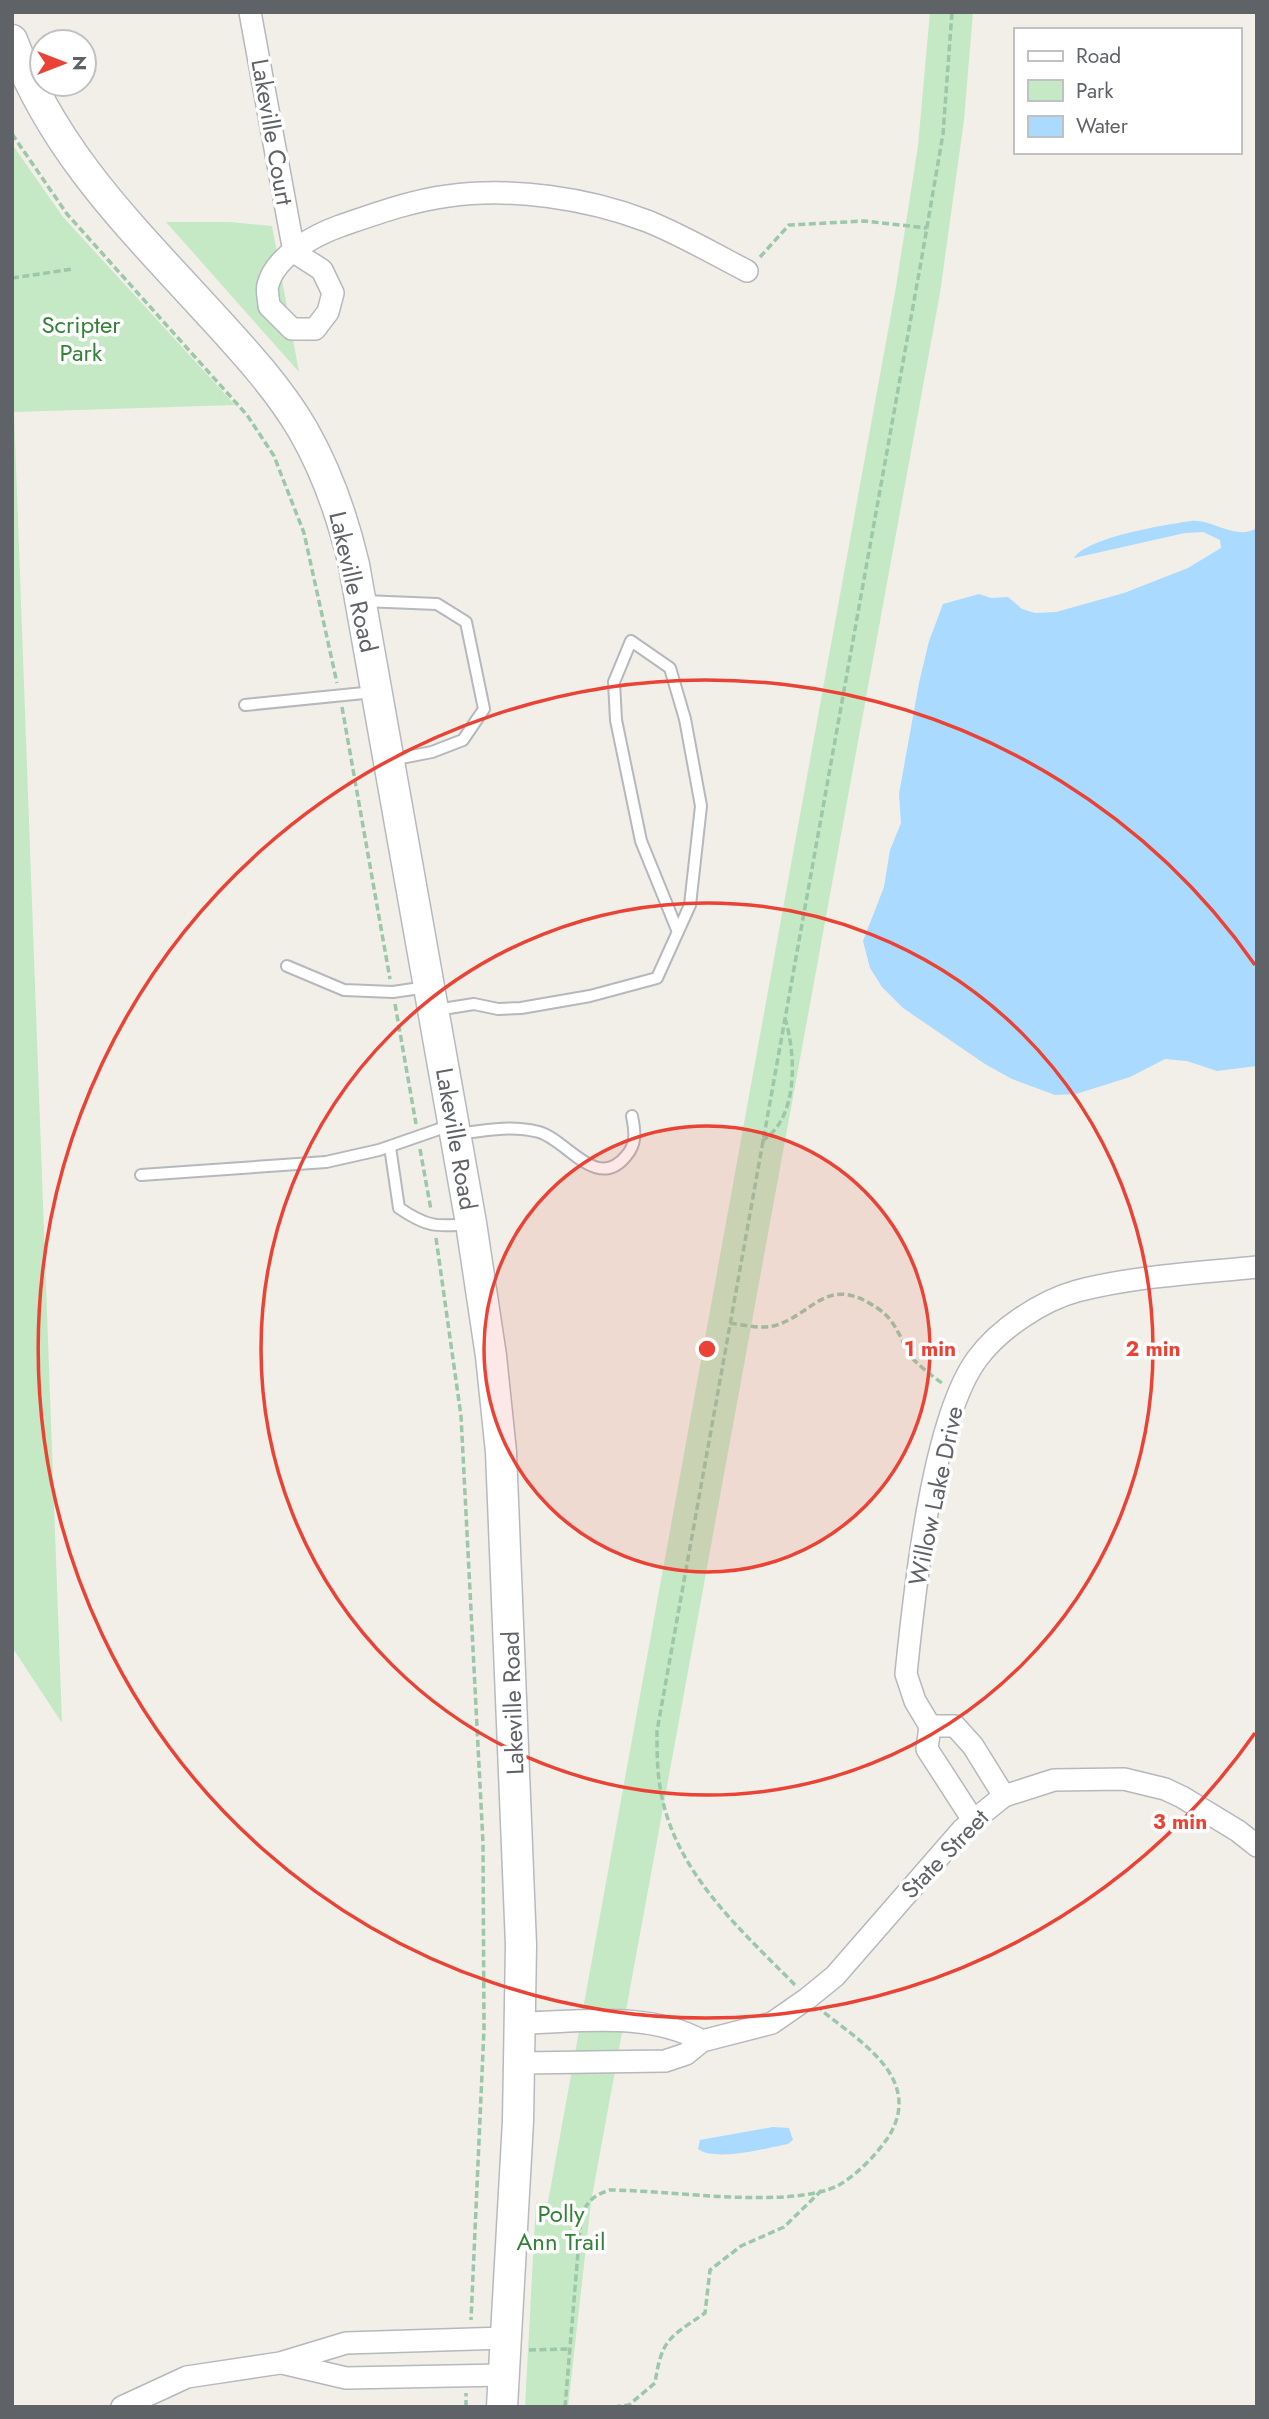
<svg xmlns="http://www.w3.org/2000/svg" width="1269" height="2419" font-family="Jost,sans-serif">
  <rect width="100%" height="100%" fill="#f1efe8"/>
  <path fill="#c5e8c5" d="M930,12H973L964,120L940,293L591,2202L568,2407H525L536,2202H548L896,287L918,146Z
    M12,144L63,217L235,405L14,412L62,1723L12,1647Z
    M166,222H230L272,226L299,372Z"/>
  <path fill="#aadaff" d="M1191,521C1214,519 1234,541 1257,528V1066L1217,1071L1187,1061L1165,1059L1130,1077L1076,1094L1055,1095L1012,1079L985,1064L903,1008L882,987L870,968L863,941L884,887L890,850L901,823L899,794L919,683L929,641L943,604L979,594L991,598L1008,597L1022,609L1035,613L1056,612L1124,593L1188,568L1221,548L1220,540L1203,532L1185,533L1074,558C1088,537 1164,525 1191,521Z
    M773,2127L789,2128L793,2140L788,2144C767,2148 715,2162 698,2149L700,2140Z"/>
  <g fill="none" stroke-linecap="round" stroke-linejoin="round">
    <g stroke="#b5b8bc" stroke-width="14">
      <path id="service" d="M363,601L437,604L466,622L484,709L463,740L432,752L391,760
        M245,705L374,692
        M287,966L344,990L393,992L427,987
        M436,1010L474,1004L498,1009L521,1008L590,996L657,978L690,905L701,806L685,719L670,668L631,641L614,682L616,720L641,841L678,932
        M458,1134C486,1130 511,1125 539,1132C567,1140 597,1192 626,1156C637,1144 635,1131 632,1116
        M390,1147L399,1208C427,1227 436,1227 469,1224
        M141,1175L326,1162L379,1150L451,1125"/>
    </g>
    <g stroke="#b5b8bc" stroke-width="24">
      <path id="minor" d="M250,12L294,252L322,270L333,293L328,312L315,329H292L269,306C269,300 266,291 268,285C275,256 315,235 340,226C375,214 410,201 448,196C512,187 587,198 647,221C682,235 714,254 747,271
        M930,1726H955L973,1746L1004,1796
        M973,1820L927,1749L930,1726L915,1701L906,1674C914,1595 932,1420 977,1359C999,1329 1041,1301 1077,1291C1135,1276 1197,1273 1257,1267
        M521,2023C579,2022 649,2011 702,2041
        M520,2063L665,2061L686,2054L702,2041L772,2023L808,1998L835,1976L963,1829L1004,1796L1054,1780L1124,1779L1165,1789L1182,1797L1238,1831L1257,1846
        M282,2363L346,2378L503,2375
        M122,2407L187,2377L280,2363L346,2343L505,2338"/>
    </g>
    <g stroke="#b6babf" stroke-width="33">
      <path id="secondary" d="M12,40C54,154 134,230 214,318C246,353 279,389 303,430C327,472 343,518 354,565L471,1223L491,1356L501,1452L521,1945L518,2121L502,2407"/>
    </g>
    <path stroke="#9cc7a9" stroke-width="3.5" stroke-dasharray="7 3.5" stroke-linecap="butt" d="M12,134L67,214L247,415L274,456L304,533L337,683
      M760,257L789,225L864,221L927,228
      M12,278L73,269
      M342,707L390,979
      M395,1004L416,1124
      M762,1141C799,1118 796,1055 785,1018
      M420,1149L431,1210
      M436,1238L461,1416L483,1843L484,2029L471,2320
      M730,1323C743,1325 760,1329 773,1326C815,1315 826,1271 880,1310C898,1323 901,1343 913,1359C922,1368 932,1376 942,1383
      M795,1985C736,1925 670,1868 659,1780C657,1764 657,1747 657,1731L921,262L943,134L952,12
      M529,2350L568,2349
      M466,2407V2393
      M565,2407L581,2217C587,2201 594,2195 610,2190C667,2190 792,2210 839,2185C858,2174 877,2154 889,2136C924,2078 859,2041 821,2010
      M614,2407L629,2405L655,2383C662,2338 669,2338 705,2313L710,2270L741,2246L784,2227L822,2190"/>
    <use href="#service" stroke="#fff" stroke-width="10"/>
    <use href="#minor" stroke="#fff" stroke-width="21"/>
    <use href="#secondary" stroke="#fff" stroke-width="30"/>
  </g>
  <circle cx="707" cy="1349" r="223" fill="#ea4335" fill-opacity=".12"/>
  <g fill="none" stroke="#ea4335" stroke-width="3.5">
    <circle cx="707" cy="1349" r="223"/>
    <circle cx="707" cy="1349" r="446"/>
    <path d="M1255 1733A669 669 0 1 1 1255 965"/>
  </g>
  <g text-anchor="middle" stroke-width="7" stroke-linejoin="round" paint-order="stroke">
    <g font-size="24" fill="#5f6368" stroke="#fff">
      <text transform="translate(272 132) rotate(80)" y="8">Lakeville Court</text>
      <text transform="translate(353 582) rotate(77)" y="8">Lakeville Road</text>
      <text transform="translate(456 1139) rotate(80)" y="8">Lakeville Road</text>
      <text transform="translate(936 1496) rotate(-78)" y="8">Willow Lake Drive</text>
      <text transform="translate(513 1703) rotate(-92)" y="8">Lakeville Road</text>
      <text transform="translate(945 1854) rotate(-46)" y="8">State Street</text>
    </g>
    <g font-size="24" fill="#348238" stroke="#fff">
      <text x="81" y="333">Scripter<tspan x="81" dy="28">Park</tspan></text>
      <text x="561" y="2222">Polly<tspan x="561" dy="28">Ann Trail</tspan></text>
    </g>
  </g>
  <circle cx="707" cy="1349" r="10" fill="#ea4335" stroke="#fff" stroke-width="3.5"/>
  <g font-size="21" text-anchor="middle" font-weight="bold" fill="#ea4335" stroke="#fff" stroke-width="7" stroke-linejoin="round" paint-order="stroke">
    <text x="930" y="1356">1 min</text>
    <text x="1153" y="1356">2 min</text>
    <text x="1180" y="1829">3 min</text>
  </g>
  <rect width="1269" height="2419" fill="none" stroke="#5f6368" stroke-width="28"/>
  <rect x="1014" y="28" width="228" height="126" fill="#ffffff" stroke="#bfc1c3" stroke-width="2"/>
  <rect x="1028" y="51" width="35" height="10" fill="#ffffff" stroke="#bfc1c3" stroke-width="2"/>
  <text x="1076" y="63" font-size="21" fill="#5f6368">Road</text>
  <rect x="1028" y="80" width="35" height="21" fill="#c5e8c5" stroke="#bfc1c3" stroke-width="2"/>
  <text x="1076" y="98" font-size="21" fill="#5f6368">Park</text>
  <rect x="1028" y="116" width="35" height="21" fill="#aadaff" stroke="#bfc1c3" stroke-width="2"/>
  <text x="1076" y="133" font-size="21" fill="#5f6368">Water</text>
  <g transform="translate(63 63) rotate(90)"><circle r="33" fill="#ffffff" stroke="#bfc1c3" stroke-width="2"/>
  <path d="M0-5L12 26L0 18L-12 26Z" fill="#ea4335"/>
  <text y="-10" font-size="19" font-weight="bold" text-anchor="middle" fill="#5f6368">N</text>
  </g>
</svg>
